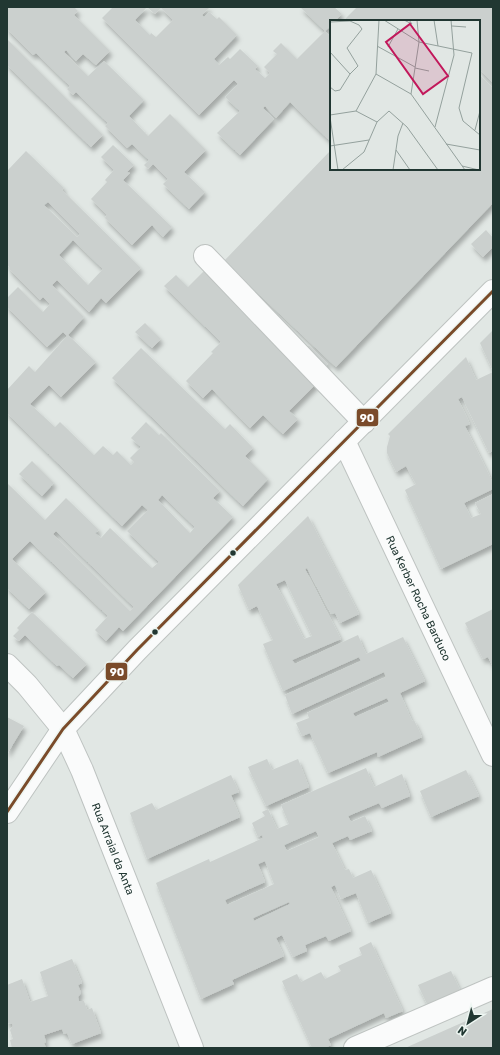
<svg xmlns="http://www.w3.org/2000/svg" width="500" height="1055" font-family="Rubik,sans-serif">
  <defs>
    <filter id="shadow"><feDropShadow dx="2.5" dy="4.5" stdDeviation="2" flood-color="#0004"/></filter>
  </defs>
  <rect width="100%" height="100%" fill="#e1e7e4"/>
  <path fill="#cbd0ce" fill-rule="evenodd" filter="url(#shadow)" d="M7,7H74L78,11L74,15L110,51L96,65L83,54L76,61L66,50L64,52L88,76L104,61L144,100L129,116L148,136L170,114L206,150L184,172L205,192L189,209L163,184L168,179L153,164L148,169L144,165L149,160L132,144L127,148L105,126L108,123L76,92L73,95L67,89L70,86L36,53L33,55L7,29Z
    M113,7H210L202,15L204,17L209,12L217,19L219,17L237,35L214,59L219,65L228,57L230,59L240,49L258,66L255,69L265,78L270,73L264,67L277,54L273,51L281,43L297,59L325,31L300,7H334L342,14L335,21H331V26L325,31L329,35L331,33V142L290,102L276,118L265,106L263,108L274,119L240,155L217,133L240,111L225,97L238,84L234,80L199,115L102,18ZM147,7L155,14L161,8L173,20L156,37L151,33L150,35L135,20Z
    M357,7H493V83L479,69V21H343Z
    M7,39L103,135L91,147L7,65Z
    M479,74L493,88V203L336,367L224,261L331,150V169H479Z
    M113,145L134,165L127,172L130,173L123,180L172,227L163,237L152,225L132,245L105,218L107,215L91,199L107,182L105,180L114,170L101,157Z
    M26,151L64,188L62,190L141,268L106,303L101,298L89,312L57,280L52,285L84,317L68,335L96,362L61,397L49,385L30,404L55,427L60,422L94,455L103,446L113,455L117,451L131,465L134,462L130,458L141,447L131,438L146,422L159,435L161,433L220,491L213,498L233,517L123,631L119,627L106,641L95,630L108,616L30,541L12,559L46,592L29,609L7,588V483L45,520L66,498L99,530L95,533L101,538L110,528L152,568L159,562L127,531L148,510L142,505L122,526L7,413V390L29,366L35,372L67,336L63,332L47,347L7,307V298L18,287L43,312L50,304L43,297L40,300L9,269L10,268L7,264V169L8,170ZM48,202L80,234L77,237L44,205ZM73,240L103,269L88,285L59,255ZM162,495L195,527L190,533L158,500ZM56,531L134,607L130,611L53,534Z
    M486,230L493,238V247L483,257L471,244Z
    M207,268L319,381L289,411L298,419L283,434L263,415L250,428L212,389L203,398L186,381L213,353L211,352L221,342L164,286L176,275L188,287Z
    M145,323L161,339L152,348L135,332Z
    M493,330V371L480,343Z
    M309,345L328,364L320,372L301,353Z
    M141,348L225,429L230,424L253,448L245,456L268,479L243,506L112,378Z
    M466,357L476,380L493,372V451L489,453L462,397L458,399L470,424L465,426L493,483V489L464,503L471,518L481,514L475,503L493,494V544L441,569L405,490L416,484L406,466L396,472L387,453V447L390,436L388,434Z
    M32,461L54,483L42,496L19,474Z
    M308,516L359,614L340,623L335,613L331,614L307,568L305,569L341,639L292,660L295,664L358,635L366,654L403,637L425,681L400,693L412,721L414,720L422,737L378,757L377,752L328,773L310,733L302,736L296,723L309,718L307,713L386,677L384,672L292,714L285,695L361,661L359,657L283,691L263,644L273,640L257,606L249,610L238,585ZM285,580L312,636L304,639L276,584ZM387,698L389,702L355,717L353,713Z
    M493,609V667L488,657L483,659L465,623Z
    M32,612L87,664L73,678L59,665L57,666L25,635L19,641L13,636L19,630L17,628Z
    M7,717L24,726L7,754Z
    M267,759L272,770L298,759L309,787L266,806L248,767Z
    M366,768L374,787L402,774L410,796L382,808L379,803L348,816L351,822L365,816L372,831L350,840L348,836L332,843L345,870L349,869L353,878L371,870L391,913L368,923L356,893L341,899L335,885L331,887L351,931L329,941L326,936L305,945L307,951L293,957L282,935L276,938L284,956L232,980L234,984L201,999L156,883L209,859L210,862L263,838L262,835L258,837L252,823L265,816L262,812L268,809L277,829L289,824L281,805ZM316,831L319,837L287,851L284,845ZM265,861L274,884L227,905L225,900L265,882L258,864ZM289,902L290,904L254,921L253,918Z
    M466,770L479,796L431,817L420,791Z
    M231,775L239,792L231,795L240,817L147,859L130,813L152,803L156,810Z
    M371,942L403,1011L386,1018L384,1013L328,1039L331,1045L325,1048H312L282,981L297,974L301,982L321,972L325,979L341,971L338,966L362,955L359,948Z
    M72,959L82,983L78,985L81,993L78,997L79,1001H84L87,1010L92,1008L101,1033L72,1044L67,1033L64,1034L62,1029L44,1035L46,1042L44,1043L46,1048H12L10,1040L13,1039L10,1030L13,1026L12,1024L7,1023V985L22,979L30,1002L48,996L40,972Z
    M451,971L462,994L429,1008L418,985Z
    M493,1009V1048H405Z"/>
  <g fill="none" stroke-linecap="round" stroke-linejoin="round">
    <g stroke="#bec3c1" stroke-width="24">
      <g id="minor">
        <path d="M205,256L364,422"/>
        <path id="s1" d="M344,441L493,755"/>
        <path id="s2" d="M7,665L27,685L63,729L82,770L192,1048"/>
        <path d="M7,812L63,729L137,650L493,291"/>
        <path d="M355,1048L493,988"/>
      </g>
    </g>
    <use href="#minor" stroke="#fafbfb" stroke-width="22"/>
    <g stroke="#eef6f2" stroke-width="6">
      <path id="bus-1" d="M7,812L63,729L137,650L493,291"/>
    </g>
    <use href="#bus-1" stroke="#7a4b2a" stroke-width="3"/>
  </g>
  <g fill="#213732" stroke="#eef6f2" stroke-width="1.5">
    <circle cx="233" cy="553" r="3.5"/>
    <circle cx="155" cy="632" r="3.5"/>
  </g>
  <g text-anchor="middle" stroke-width="3" stroke-linejoin="round" paint-order="stroke">
    <g font-size="11" fill="#213732" stroke="#eef6f2">
      <text dy="4" stroke="none"><textPath href="#s1" startOffset="174">Rua Kerber Rocha Barduco</textPath></text>
      <text dy="4" stroke="none"><textPath href="#s2" startOffset="215">Rua Arraial da Anta</textPath></text>
    </g>
  </g>
  <g transform="translate(330 20)">
    <rect width="150" height="150" fill="#e1e7e4"/>
    <path fill="none" stroke="#94a19d" stroke-width="1" d="M54,0L89,22L142,33L129,88L133,101L150,115M74,0L82,4L79,0M104,0L108,26M0,2L20,1L29,5L32,9L17,28L28,46L20,54L10,70L5,71L0,67M122,6L136,7M47,26L85,47M58,27L68,9M0,32L20,54M85,48L99,51M46,54L81,74L135,150M81,74L89,22L87,0M26,91L46,54L49,0M0,95L26,91L47,102M0,97L8,150M105,107L124,35L121,0M145,110L150,91M116,124L150,130M0,126L39,120M66,130L80,150M132,146L149,150M12,150L34,132L47,102L59,91L77,107L108,150M63,150L68,116L73,103"/>
    <path fill="#c2185b" fill-opacity="0.15" stroke="#c2185b" stroke-width="2" d="M80,4L118,56L93,74L56,22Z"/>
    <rect width="150" height="150" fill="none" stroke="#213732" stroke-width="2"/>
  </g>
  <g stroke="#eef6f2" stroke-width="1.5">
    <rect x="356" y="408" width="23" height="19" rx="4" fill="#7a4b2a"/>
    <rect x="105" y="662" width="23" height="19" rx="4" fill="#7a4b2a"/>
  </g>
  <g font-size="11" text-anchor="middle" font-weight="bold" fill="#fff">
    <text x="367" y="422">90</text>
    <text x="117" y="676">90</text>
  </g>
  <rect width="500" height="1055" fill="none" stroke="#213732" stroke-width="16"/>
  <g transform="translate(468 1023) rotate(216)" stroke="#eef6f2" stroke-width="3" paint-order="stroke">
  <path d="M0-3L7 15L0 10L-7 15Z" fill="#213732"/>
  <text y="-6" font-size="11" font-weight="bold" text-anchor="middle" fill="#213732">N</text>
  </g>
</svg>
